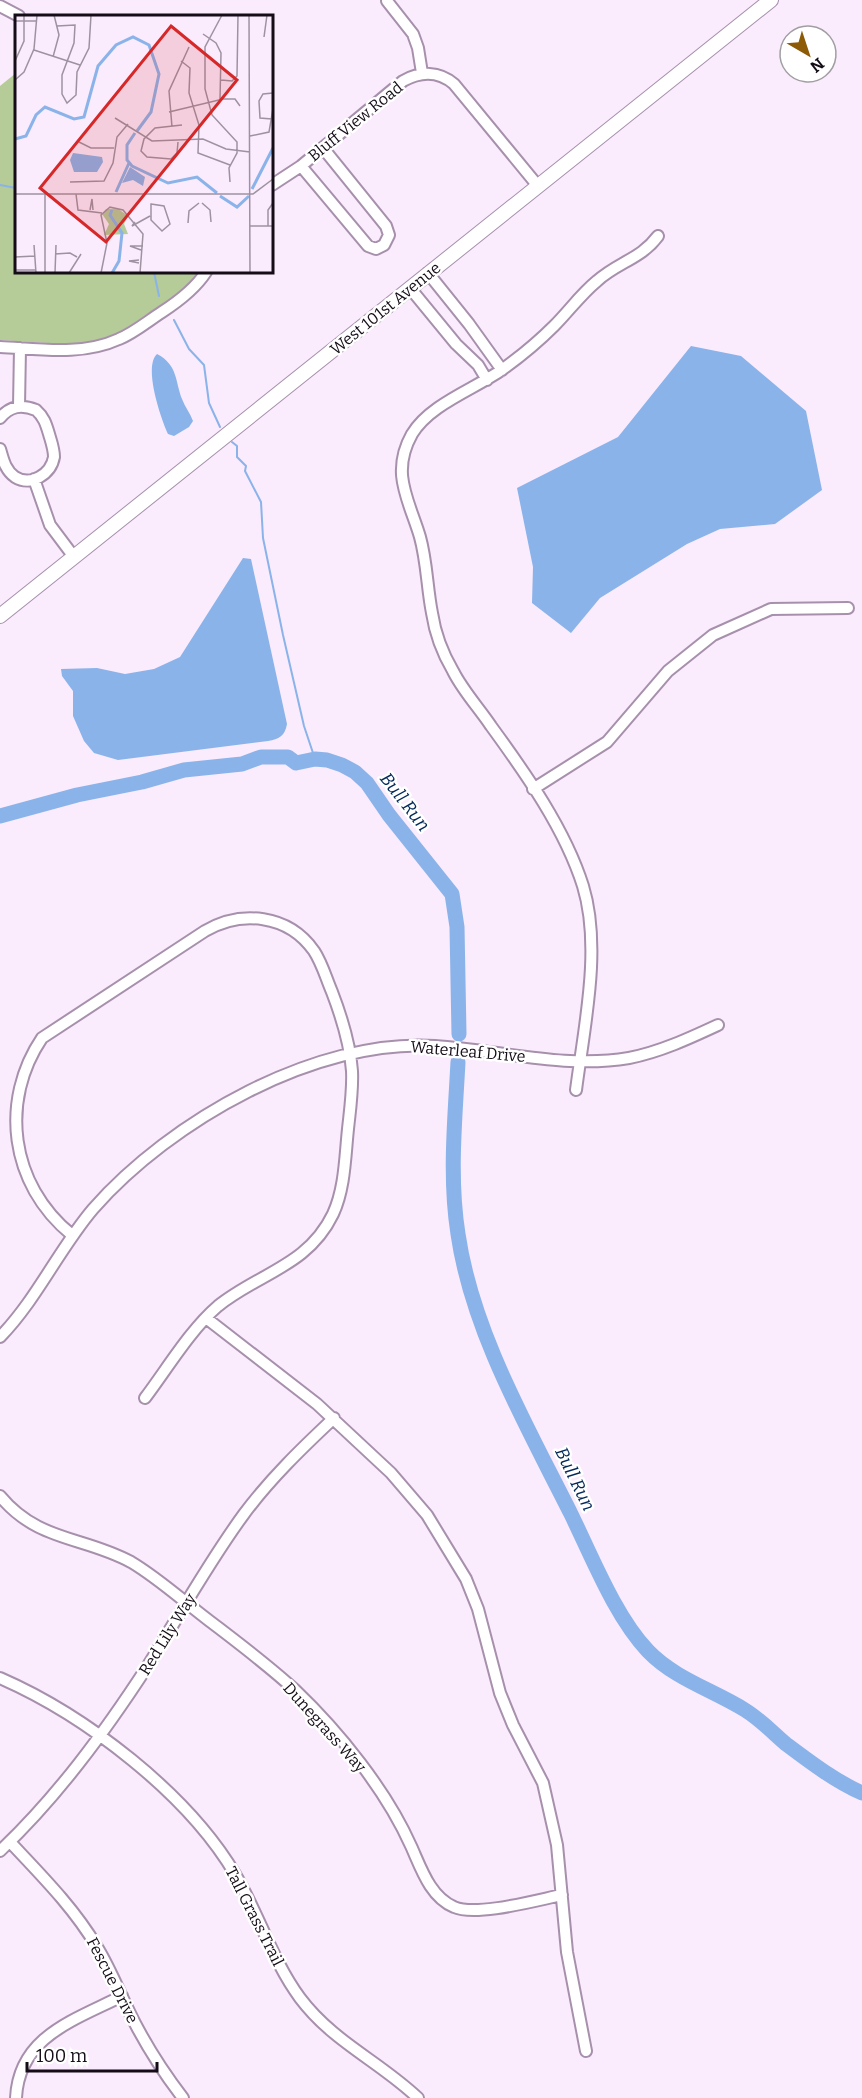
<svg xmlns="http://www.w3.org/2000/svg" width="862" height="2098" font-family="Bitter,serif">
  <rect width="100%" height="100%" fill="#faebfd"/>
  <path fill="#b5cb98" d="M16,73V272H199L180,293L122,331L96,342L64,344L0,340V86Z"/>
  <path fill="#8ab3e9" d="M691,346L741,356L806,411L822,490L775,524L720,529L687,544L600,598L571,633L532,603L533,567L517,488L618,437Z
    M157,354C178,365 175,381 182,399C185,407 190,413 193,421L189,427L174,436L168,434C161,419 143,367 157,354Z
    M243,558L251,559L287,724C285,736 279,739 268,741L118,760L94,753L84,741L73,716V691L62,676L61,669L97,668L125,674L154,669L180,657Z"/>
  <g fill="none" stroke-linecap="round" stroke-linejoin="round">
    <path stroke="#8ab3e9" stroke-width="2" d="M0,185L16,188
      M154,272L159,296
      M174,320L189,349L204,365L209,403L220,427
      M232,442L237,446V457L246,466L245,471L261,502L263,538L283,635L304,726L315,759"/>
    <path stroke="#8ab3e9" stroke-width="15" d="M0,816L77,795L142,782L184,770L242,764L261,757H288L296,763L315,759L327,760L342,765L355,772L367,783L389,815L452,894L457,927L459,1034
      M458,1062C455,1119 449,1177 458,1234C472,1331 527,1426 571,1514C592,1557 615,1616 648,1651C675,1679 713,1690 745,1710C761,1720 772,1732 786,1744C810,1762 835,1781 862,1793"/>
    <g stroke="#a790ac" stroke-width="14">
      <path id="street" d="M387,1L413,34L418,48L422,73
        M0,6L19,16
        M301,166L368,246L376,249L384,245L389,235L386,226L323,148
        M272,185L301,166L403,81C421,71 439,71 454,84L538,186
        M428,273L469,324L502,370
        M410,288L456,344L478,365L487,380
        M0,347C40,349 82,356 119,339C134,333 148,321 162,312C179,301 195,289 206,272
        M19,406L20,348
        M0,418C10,406 21,404 36,410C44,417 46,424 49,434C51,441 54,449 54,457C51,474 31,487 15,477C5,470 3,459 0,449
        M34,479L50,525L74,557
        M533,789L607,742L668,671L713,635L771,609L848,608
        M576,1090C584,1027 602,948 583,886C565,829 526,774 491,726C479,708 463,691 453,671C443,654 435,633 432,613C427,588 427,562 420,537C409,500 390,473 412,434C430,404 475,389 503,369C521,356 539,341 554,326C569,311 581,294 597,281C618,262 641,259 658,236
        M72,1235C9,1184 0,1100 42,1038L205,931C241,910 288,914 314,951C322,963 326,978 332,992C342,1018 350,1043 352,1071C353,1090 350,1110 348,1129C345,1157 345,1188 333,1214C308,1266 259,1273 218,1306C190,1330 167,1369 145,1398
        M206,1318L317,1404L391,1473L427,1515L466,1579L478,1609L500,1693L513,1725L543,1783L557,1845L567,1952L586,2051
        M0,1337C37,1299 59,1249 93,1209C170,1121 316,1038 435,1046C499,1050 565,1069 629,1058C660,1052 690,1038 718,1025
        M0,1496C38,1542 83,1536 131,1562C158,1578 182,1600 207,1619C237,1642 268,1665 295,1690C339,1732 386,1790 411,1846C421,1868 430,1897 454,1907C476,1917 537,1900 562,1895
        M0,1678C85,1715 187,1793 235,1874C259,1914 272,1960 300,1998C333,2042 379,2061 418,2098
        M10,1842C41,1875 74,1908 97,1947C113,1973 123,2002 138,2029C151,2053 166,2076 183,2098
        M0,1851C57,1797 104,1733 147,1667C179,1616 208,1563 244,1514C270,1479 302,1448 334,1418
        M16,2098C19,2036 75,2020 122,1996"/>
    </g>
    <g stroke="#a790ac" stroke-width="16">
      <path id="secondary" d="M0,616L771,0"/>
    </g>
    <use href="#street" stroke="#fff" stroke-width="10"/>
    <use href="#secondary" stroke="#fff" stroke-width="14"/>
  </g>
  <g text-anchor="middle" stroke-width="5" stroke-linejoin="round" paint-order="stroke">
    <g font-size="16" fill="#140c16" stroke="#fff">
      <text transform="translate(355 121) rotate(-39)" y="6">Bluff View Road</text>
      <text transform="translate(385 308) rotate(-39)" y="6">West 101st Avenue</text>
      <text transform="translate(468 1051) rotate(5)" y="6">Waterleaf Drive</text>
      <text transform="translate(167 1634) rotate(-58)" y="6">Red Lily Way</text>
      <text transform="translate(325 1727) rotate(48)" y="6">Dunegrass Way</text>
      <text transform="translate(255 1916) rotate(63)" y="6">Tall Grass Trail</text>
      <text transform="translate(113 1980) rotate(63)" y="6">Fescue Drive</text>
    </g>
    <g font-size="18" font-style="italic" fill="#012858" stroke="#fff">
      <text transform="translate(405 802) rotate(52)" y="6">Bull Run</text>
      <text transform="translate(575 1479) rotate(64)" y="6">Bull Run</text>
    </g>
  </g>
  <g transform="translate(15 15)">
    <rect width="258" height="258" fill="#faebfd"/>
    <path d="M102,193L113,201L109,209L113,219L89,220L94,209L87,199L91,194Z" fill="#b5cb98"/>
    <path d="M58,138L87,142L88,147L82,157H59L55,145ZM115,152L130,162L128,171L118,165L107,168Z" fill="#8ab3e9"/>
    <path fill="none" stroke="#8ab3e9" stroke-width="3" d="M120,118L112,130V145L117,151L153,168L182,162L202,178M0,124L11,121L21,100L30,92L59,104L69,102L83,51L101,30L118,22L134,30L144,59L136,97L122,116M237,174L258,133M101,177L114,148M205,181L222,192L234,181M97,195L95,200L107,218L104,246L97,258"/>
    <path fill="none" stroke="#9e92a1" stroke-width="1.5" d="M207,0L190,32V74L197,100L222,127V138L214,153L215,167M234,0L235,258M0,6H22M42,11L60,10L59,28L47,60V79L52,88L61,80L62,57L74,33L76,0M188,19L201,28L206,38L205,84M249,22L252,0M19,35L65,50M38,42L44,20L39,0M0,46L9,26V0M166,46L175,53L174,78L184,110L183,138L215,150M0,65L9,57L19,34L22,0M206,65L217,66L222,61L223,0M154,97L208,84H220L225,91M100,103L137,126L188,124L211,134L235,137M257,104L245,103L244,86L248,79L258,78M157,112L154,76L174,32M235,121L254,117L258,94M64,127L76,133H99M163,127L162,138L156,144L132,142L126,136L129,124L140,113L167,110M55,167L89,166L98,148L102,122L113,109M30,178V258M0,179H238L258,164M61,179L63,195L87,198M187,188L195,195L196,207M136,189L149,191L155,209L147,216L136,205ZM75,195L77,184L78,195M120,207L117,211L135,201M173,208L174,196L184,188M235,211H258M253,211V195L258,188M19,230L21,258M126,235L115,231H128M40,239L55,238L62,242M0,242L20,241M124,245L114,246L124,248M0,255H21M40,258L41,230M54,258L66,239M86,258L92,228L86,200L95,192L108,195L128,219L125,258"/>
    <path fill="#d62828" fill-opacity="0.15" stroke="#d62828" stroke-width="3" d="M156,11L222,65L91,227L25,173Z"/>
    <rect width="258" height="258" fill="none" stroke="#140c16" stroke-width="3"/>
  </g>
  <g transform="translate(808 54) rotate(141)"><circle r="28" fill="#ffffff" stroke="#a19ea2" stroke-width="1.5"/>
  <path d="M0-4.5L10 22L0 15L-10 22Z" fill="#8d5b06"/>
  <text y="-9" font-size="16" font-weight="bold" text-anchor="middle" fill="#140c16">N</text>
  </g>
  <path d="M27 2062v9h130v-9" fill="none" stroke="#140c16" stroke-width="3"/>
  <text x="36" y="2062" font-size="18" fill="#140c16" stroke="#ffffff" stroke-width="4.5" paint-order="stroke">100 m</text>
</svg>
